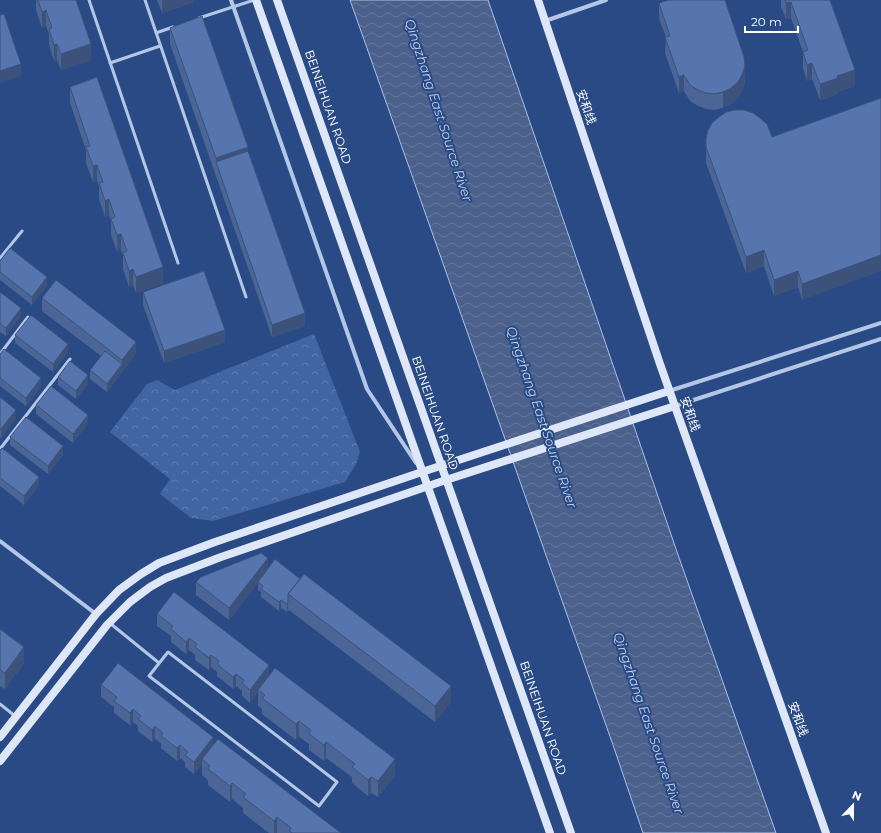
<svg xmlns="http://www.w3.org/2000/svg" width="881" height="833" font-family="Montserrat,'Noto Sans SC',sans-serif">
  <defs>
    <pattern id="park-crowns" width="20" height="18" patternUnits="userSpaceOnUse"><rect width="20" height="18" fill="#4165a3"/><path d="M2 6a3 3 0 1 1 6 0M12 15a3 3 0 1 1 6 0" fill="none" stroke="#5e7cb1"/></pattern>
    <pattern id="water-waves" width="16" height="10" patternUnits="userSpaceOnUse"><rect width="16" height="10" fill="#4b618c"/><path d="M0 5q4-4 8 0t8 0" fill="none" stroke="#66799d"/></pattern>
  </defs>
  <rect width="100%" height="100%" fill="#2a4a85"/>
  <path fill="url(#park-crowns)" d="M314,334L360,452L356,464L345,482L213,521L191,518L160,494L170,479L110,432L147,384L157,380L175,390Z"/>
  <path fill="url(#water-waves)" stroke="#a9c1e7" d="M350,0H488L676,549L776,833H643L613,745Z"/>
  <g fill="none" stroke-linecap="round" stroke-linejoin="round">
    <path stroke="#b5c7e7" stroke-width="3" d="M89,0L178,263
      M145,0L246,297
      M199,18L254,0
      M156,33L173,27
      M110,63L160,46
      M0,258L22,231
      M0,354L28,317
      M0,449L70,359
      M111,624L159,663
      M168,652L337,782L319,806L149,676Z
      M0,704L15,716"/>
    <path stroke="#b5c7e7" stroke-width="4" d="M231,0L367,389L416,463
      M545,21L606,0
      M669,391L881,323
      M675,406L881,339
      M0,541L96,614"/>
    <path stroke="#dee7f7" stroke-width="8" d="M256,0L550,833
      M277,0L571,833
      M538,0L660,364L826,833
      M0,737L96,614L119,590L141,574L159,563L215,542L422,472L669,391
      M0,761L107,625L130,602L150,587L166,578L221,557L446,480L675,406"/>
  </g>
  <path fill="#4a6596" d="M36,0H76L91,60L61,70L57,60L54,61L49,45V34L46,26L42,28L36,10Z
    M157,0H194V2L162,13Z
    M781,0H830L855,86L838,92V94L820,100L812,79L807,81L803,68V52L791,18L786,19L781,7Z
    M659,3L745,82L742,91L738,98L731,104L723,108L714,110L706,109L698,106L690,101L684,91L679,93L665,53L666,37L659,19Z
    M170,28L248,151L305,326L272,337L170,44Z
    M70,87L163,283L136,293L133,285L129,287L123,269V255L121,250L117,251L111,235V221L109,215L105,217L99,199V186L97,181L93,182L86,163V150L70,103Z
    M881,98L802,300L798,287L774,296L764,266L746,273L706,163V138L772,137Z
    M0,261L47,286L32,305L0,280Z
    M0,292L21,316L6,336L0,332Z
    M143,292L225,342L164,363L143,305Z
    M42,298L136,354L107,392L90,379V370L101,356L42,311Z
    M15,335L68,352L53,372L15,343Z
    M0,354L41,386L26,406L0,386Z
    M58,377L88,384L76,399L58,385Z
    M0,397L16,418L1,438L0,437Z
    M36,405L88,423L73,443L36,414Z
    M10,437L63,455L48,474L10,445Z
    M0,450L39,485L24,505L0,486Z
    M268,569L451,702L435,722L289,610L287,612L281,608L279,611L261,597V592L258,590V583L229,620L196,595V582Z
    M157,614L269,676L395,775L378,797L371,793L368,796L352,783V777L326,758L324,761L309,750V744L299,737L296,740L262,714V709L258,706V692L250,703L242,696V691L236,686L233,689L217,676V672L211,667L209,670L195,660V655L189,650L186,654L171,642V636L157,626Z
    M0,629L24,663L5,689L0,686Z
    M101,685L213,745L341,833H269L243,813V808L232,799L230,802L208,785V780L202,775V764L194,774L185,767V762L180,758L177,761L161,748V743L155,739L152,742L138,731V726L133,722L130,725L114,713V707L101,697Z"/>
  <path fill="#3c527a" d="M162,0H194V2L162,13Z
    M791,2V18L786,19V3Z
    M46,10V26L42,28V12Z
    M57,44V60L54,61V45Z
    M91,44V60L61,70V54Z
    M812,63V79L807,81V65Z
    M21,64V76L0,83V71Z
    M745,66V82L742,91L738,98L731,104L723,108V92Z
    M855,70V86L838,92V94L820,100V84L837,76Z
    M684,75V91L679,93V77Z
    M248,147V163L216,162V158Z
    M97,165V181L93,182V166Z
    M109,199V215L105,217V201Z
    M121,234V250L117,251V235Z
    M764,250V266L746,273V257Z
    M881,255V271L802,300V284Z
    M163,267V283L136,293V277Z
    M133,269V285L129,287V271Z
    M798,271V287L774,296V280Z
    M47,277V286L32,305V297Z
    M21,308V316L6,336V328Z
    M305,313V326L272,337V325Z
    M225,330V342L164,363V351Z
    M136,342V354L107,392V384L122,364V360Z
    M68,344V352L53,372V364Z
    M88,375V384L76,399V391Z
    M41,378V386L26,406V398Z
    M16,410V418L1,438V429Z
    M88,415V423L73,443V434Z
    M63,446V455L48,474V466Z
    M39,477V485L24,505V496Z
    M268,558V570L229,620V608Z
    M281,600V608L279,611V602Z
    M288,602V610L287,612V604Z
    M189,638V650L186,654V642Z
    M24,647V663L5,689V673Z
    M211,655V667L209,670V658Z
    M269,665V678L258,690V692L250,703V690Z
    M236,674V686L233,689V677Z
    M451,686V702L435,722V706Z
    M133,709V722L130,725V713Z
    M299,721V737L296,740V724Z
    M155,726V739L152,742V730Z
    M213,737V749L202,759V764L194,774V762Z
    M326,742V758L324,761V745Z
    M180,745V758L177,761V748Z
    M395,759V775L378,797V781Z
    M371,777V793L368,796V780Z
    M232,783V799L230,802V786Z
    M277,817V833H274V821Z"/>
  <path fill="#5675ae" stroke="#3c527a" d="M38,0H76L91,44L61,54L57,44L54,45L49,29L52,28L46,10L42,12Z
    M669,0H725L744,57L745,66L742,75L738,82L731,88L723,92L714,94L706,93L698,90L690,85L684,75L679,77L665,37L670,36L659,3Z
    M785,0H830L855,70L837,76L838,78L820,84L812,63L807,65L803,52L808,50L791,2L786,3Z
    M4,14L21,64L0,71V15Z
    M202,16L248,147L216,158L170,28Z
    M97,77L163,267L136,277L133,269L129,271L123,253L127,251L121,234L117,235L111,219L115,217L109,199L105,201L99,183L103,182L97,165L93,166L86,147L90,146L70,87Z
    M881,98V255L802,284L798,271L774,280L764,250L746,257L706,147V138L708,130L712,123L719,117L726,112L735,110H744L753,113L760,118L767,124L772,137Z
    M248,151L305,313L272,325L216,162Z
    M10,248L47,277L32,297L0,272V261Z
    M204,271L225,330L164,351L143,292Z
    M56,280L136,342L122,360L42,298Z
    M0,292L21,308L6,328L0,323Z
    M31,315L68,344L53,364L15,335Z
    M4,349L41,378L26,398L0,378V354Z
    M105,351L122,364L107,384L90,370Z
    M70,361L88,375L76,391L58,377Z
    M51,386L88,415L73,434L36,405Z
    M0,397L16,410L1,429H0Z
    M26,417L63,446L48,466L10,437Z
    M2,448L39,477L24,496L0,478V450Z
    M261,553L268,558L229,608L196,582L201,577Z
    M275,559L300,579L288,594V602L287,604L281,600L279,602L261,589L263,586L258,582Z
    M304,574L451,686L435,706L288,594Z
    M174,592L269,665L250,690L242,683L244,680L236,674L233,677L217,664L219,661L211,655L209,658L195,647L197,644L189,638L186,642L171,629L173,626L157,614Z
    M0,629L24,647L5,673L0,670Z
    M118,663L213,737L194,762L185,755L188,752L180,745L177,748L161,736L163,733L155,726L152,730L138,719L141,716L133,709L130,713L114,701L117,697L101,685Z
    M275,668L395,759L378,781L371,777L368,780L352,767L355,764L326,742L324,745L309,734L311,730L299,721L296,724L262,698L265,695L258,690Z
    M218,739L341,833H292L289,831L291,828L277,817L274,821L243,797L246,794L232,783L230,786L208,769L210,766L202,759Z"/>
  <g text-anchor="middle" stroke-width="4" stroke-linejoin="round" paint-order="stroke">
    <g font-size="12" fill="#fff" stroke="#2a4a85">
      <text transform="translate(328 107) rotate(71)" y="4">BEINEIHUAN ROAD</text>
      <text transform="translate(586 107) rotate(71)" y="4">安和线</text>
      <text transform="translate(435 413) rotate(71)" y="4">BEINEIHUAN ROAD</text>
      <text transform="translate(690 414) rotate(71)" y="4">安和线</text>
      <text transform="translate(543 718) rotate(71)" y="4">BEINEIHUAN ROAD</text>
      <text transform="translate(798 719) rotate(70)" y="4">安和线</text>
    </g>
    <g font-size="13" font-style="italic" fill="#c0d1ef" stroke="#2a4a85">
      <text transform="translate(439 110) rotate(72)" y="5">Qingzhang East Source River</text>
      <text transform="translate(542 417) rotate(71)" y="5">Qingzhang East Source River</text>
      <text transform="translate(649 723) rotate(71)" y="5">Qingzhang East Source River</text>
    </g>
  </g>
  <g transform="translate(853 805) rotate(22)" stroke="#2a4a85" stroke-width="3" paint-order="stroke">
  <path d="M0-3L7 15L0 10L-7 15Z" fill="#ffffff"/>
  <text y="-6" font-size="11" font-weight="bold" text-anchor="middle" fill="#ffffff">N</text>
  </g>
  <path d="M745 26v6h53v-6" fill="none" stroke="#ffffff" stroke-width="2"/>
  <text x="751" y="26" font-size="12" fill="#ffffff" stroke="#2a4a85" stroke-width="3" paint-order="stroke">20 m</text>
</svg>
